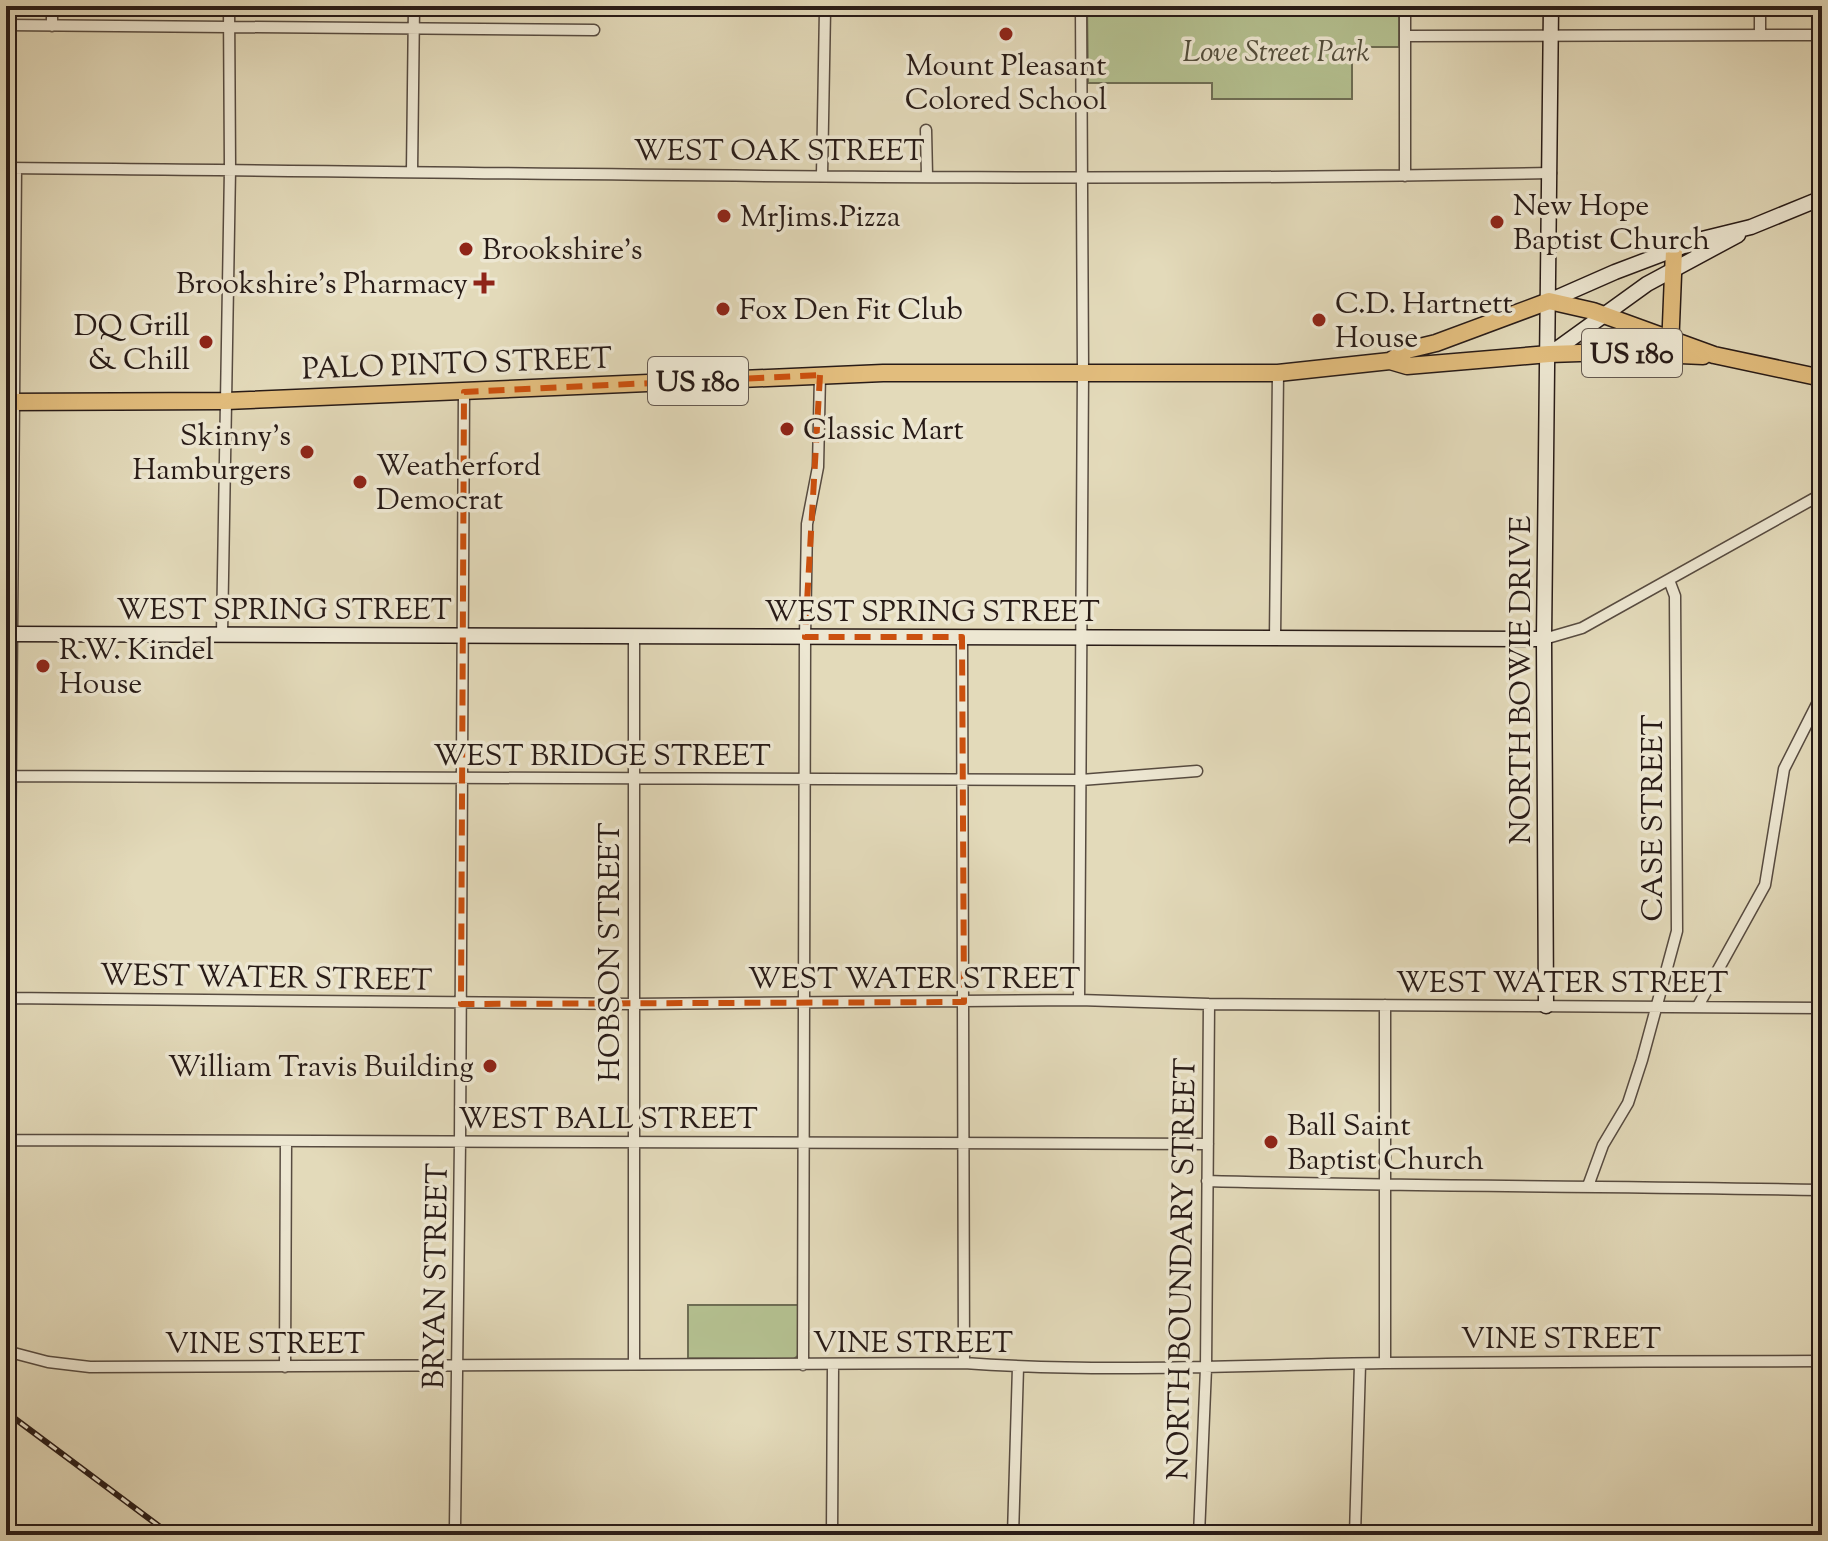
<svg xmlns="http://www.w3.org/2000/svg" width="1828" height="1541" font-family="'Sorts Mill Goudy',serif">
  <rect width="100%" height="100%" fill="#e3daba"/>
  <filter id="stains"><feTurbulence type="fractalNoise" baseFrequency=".0025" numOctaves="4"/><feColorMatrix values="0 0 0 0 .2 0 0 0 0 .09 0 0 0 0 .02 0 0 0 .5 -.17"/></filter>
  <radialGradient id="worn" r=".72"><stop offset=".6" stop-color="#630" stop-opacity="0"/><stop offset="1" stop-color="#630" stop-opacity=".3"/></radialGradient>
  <path fill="#b4c090" stroke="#6e6e54" stroke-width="2" d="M1087,6H1399V47H1352V99H1212V83H1088Z
    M688,1305H800V1354L794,1359L688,1358Z"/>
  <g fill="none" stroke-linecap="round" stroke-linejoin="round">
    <g stroke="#574b40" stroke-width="13">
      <path id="street" d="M1405,6V176
        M1760,6V35
        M6,25L594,30
        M52,26V6
        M1405,36L1822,35
        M926,130L927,176
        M6,168C521,172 1036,184 1551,173
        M412,171L414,6
        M822,175L825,10L838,6
        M222,634L230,169L229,6
        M634,635V1364
        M962,637L964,1363
        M1275,638L1278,373
        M1544,639L1582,628L1822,494
        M6,776L1081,780L1197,771
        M6,998L632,1004L1079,1000L1209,1004L1822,1008
        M1079,1000L1083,371L1081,6
        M1698,1006L1765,885L1784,769L1822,694
        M9,1140L1208,1144
        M1207,1181C1412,1187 1617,1186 1822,1190
        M1588,1186L1603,1145L1628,1103L1642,1060L1677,931L1675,596L1669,580
        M6,1324L16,168
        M6,1351L48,1362L90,1367L964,1363C1104,1373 1244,1365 1384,1363C1530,1361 1676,1362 1822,1361
        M1385,1363V1005
        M803,1365L805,637L807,524L818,467L820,375
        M285,1367L286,1141
        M460,1535L455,1527L460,1142L464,392
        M832,1535L833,1366
        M1013,1535L1018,1367
        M1199,1535L1206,1368L1209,1004
        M1355,1535L1360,1364"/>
    </g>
    <g stroke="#281b17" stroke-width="17">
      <path id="secondary" d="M1549,301L1615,272L1702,239L1751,227L1822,198
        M1550,354L1647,284L1738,235
        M6,634L1544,639
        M1546,1006L1544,639L1551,6"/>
    </g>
    <g stroke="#281b17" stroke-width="19">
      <path id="primary" d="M1670,349L1674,250
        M1390,361L1407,366L1549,354L1610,352L1703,356
        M6,402L226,401L883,373H1278L1390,361L1407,350L1436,343L1549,301L1593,311L1714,355L1822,378"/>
    </g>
    <use href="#street" stroke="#ede7d2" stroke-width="10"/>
    <use href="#secondary" stroke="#ede7d2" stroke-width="14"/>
    <use href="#primary" stroke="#e2bd7d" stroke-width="16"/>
    <g stroke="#281b17" stroke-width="6">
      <path id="rail" d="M6,1412L171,1535"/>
    </g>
    <use href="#rail" stroke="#ede7d2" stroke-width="3" stroke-dasharray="9" stroke-linecap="butt"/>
  </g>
  <path fill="none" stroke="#cb500e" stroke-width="6" stroke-dasharray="16 10" stroke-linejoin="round" d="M820,375L805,637H962L964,1002L461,1004L464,392Z"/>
  <g fill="#8f2418" stroke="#ede7d2" stroke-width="3">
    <circle cx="1006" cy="34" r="8"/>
    <circle cx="724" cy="216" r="8"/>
    <circle cx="1497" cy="222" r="8"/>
    <circle cx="466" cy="249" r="8"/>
    <path d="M480 271h8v8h8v8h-8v8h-8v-8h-8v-8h8z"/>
    <circle cx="723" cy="309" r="8"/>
    <circle cx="1319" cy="320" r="8"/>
    <circle cx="206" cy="342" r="8"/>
    <circle cx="787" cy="429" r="8"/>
    <circle cx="307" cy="452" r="8"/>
    <circle cx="360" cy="482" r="8"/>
    <circle cx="43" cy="666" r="8"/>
    <circle cx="490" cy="1066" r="8"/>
    <circle cx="1271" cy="1142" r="8"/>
  </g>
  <g text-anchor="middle" stroke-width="7" stroke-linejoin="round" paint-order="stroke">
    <g fill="#ede7d2" stroke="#63584f" stroke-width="2">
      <rect x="1582" y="329" width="100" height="48" rx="6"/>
      <rect x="648" y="357" width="100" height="48" rx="6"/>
    </g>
    <g font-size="28" font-weight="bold" fill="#281b17">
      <text x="1632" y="363">US 180</text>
      <text x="698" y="391">US 180</text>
    </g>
    <g font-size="30" font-style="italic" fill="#524d3b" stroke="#ede7d2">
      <text x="1276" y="61">Love Street Park</text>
    </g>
    <g font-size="30" fill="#281b17" stroke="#ede7d2" text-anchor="start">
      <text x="1006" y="75" text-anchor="middle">Mount Pleasant<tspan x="1006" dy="34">Colored School</tspan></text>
      <text x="1513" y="215">New Hope<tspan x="1513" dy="34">Baptist Church</tspan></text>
      <text x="740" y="226">MrJims.Pizza</text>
      <text x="482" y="259">Brookshire's</text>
      <text x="468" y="293" text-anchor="end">Brookshire's Pharmacy</text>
      <text x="1335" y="313">C.D. Hartnett<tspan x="1335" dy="34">House</tspan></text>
      <text x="739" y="319">Fox Den Fit Club</text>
      <text x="190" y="335" text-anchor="end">DQ Grill<tspan x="190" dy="34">&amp; Chill</tspan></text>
      <text x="803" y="439">Classic Mart</text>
      <text x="291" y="445" text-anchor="end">Skinny's<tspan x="291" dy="34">Hamburgers</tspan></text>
      <text x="376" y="475">Weatherford<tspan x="376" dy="34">Democrat</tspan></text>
      <text x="59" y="659">R.W. Kindel<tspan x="59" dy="34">House</tspan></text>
      <text x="474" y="1076" text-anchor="end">William Travis Building</text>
      <text x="1287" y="1135">Ball Saint<tspan x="1287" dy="34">Baptist Church</tspan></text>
    </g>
    <g font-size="30" fill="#281b17" stroke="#ede7d2">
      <text x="779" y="160">WEST OAK STREET</text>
      <text transform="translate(457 363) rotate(-2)" y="10">PALO PINTO STREET</text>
      <text x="284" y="619">WEST SPRING STREET</text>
      <text x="932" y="621">WEST SPRING STREET</text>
      <text transform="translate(1520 680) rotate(-90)" y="10">NORTH BOWIE DRIVE</text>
      <text x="602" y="765">WEST BRIDGE STREET</text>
      <text transform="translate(1652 818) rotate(-90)" y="10">CASE STREET</text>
      <text transform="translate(609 952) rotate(-90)" y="10">HOBSON STREET</text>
      <text transform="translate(266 977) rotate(1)" y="10">WEST WATER STREET</text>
      <text x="914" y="988">WEST WATER STREET</text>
      <text x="1562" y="992">WEST WATER STREET</text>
      <text x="608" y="1128">WEST BALL STREET</text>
      <text transform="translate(1181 1269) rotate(-89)" y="10">NORTH BOUNDARY STREET</text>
      <text transform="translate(435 1276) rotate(-89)" y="10">BRYAN STREET</text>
      <text x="1561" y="1348">VINE STREET</text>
      <text x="913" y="1352">VINE STREET</text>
      <text x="265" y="1353">VINE STREET</text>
    </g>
  </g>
  <rect width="1828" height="1541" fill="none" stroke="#e3daba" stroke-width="32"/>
  <rect x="8" y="8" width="1812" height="1525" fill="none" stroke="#281b17" stroke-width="4"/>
  <rect x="16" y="16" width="1796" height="1509" fill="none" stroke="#281b17" stroke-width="2"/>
  <rect width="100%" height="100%" filter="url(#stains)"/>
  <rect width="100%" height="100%" fill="url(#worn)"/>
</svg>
